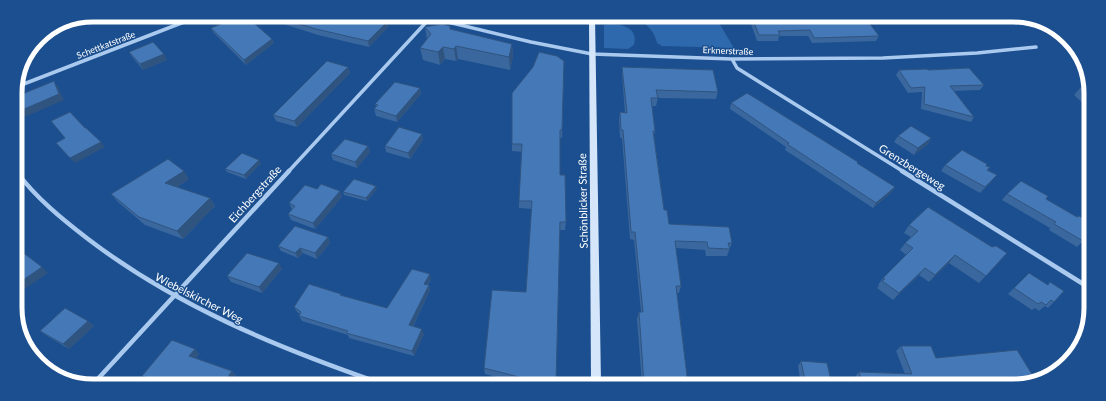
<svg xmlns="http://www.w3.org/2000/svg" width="1106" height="401" font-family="Lato,sans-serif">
  <rect width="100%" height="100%" fill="#1b4f8f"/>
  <path fill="#2e69ad" d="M631,17L716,18L734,48L662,46L657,43C654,29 644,21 631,17Z
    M613,24C626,25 638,30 634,45L628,49L604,48V25Z"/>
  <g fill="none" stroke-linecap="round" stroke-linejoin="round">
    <path stroke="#a9c9ee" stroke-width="3.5" d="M423,16L531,42L592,54L732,59L883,58L977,53L1036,47
      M732,59L737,68L904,172
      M16,87L202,15
      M288,172L430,18"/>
    <path stroke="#a9c9ee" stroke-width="4.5" d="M16,171C36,198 62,219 88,239C176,306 276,347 380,383
      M902,171L1088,287
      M95,382L289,171"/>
    <path fill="#d6e6fa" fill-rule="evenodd" d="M589,17H595L601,384H591Z"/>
  </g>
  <path fill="#3a679d" d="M258,16H334L359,23L387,22L388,27L369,47L318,35Z
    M751,18H841L842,20L879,36L876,41L812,43L808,36H779L778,41H757L750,21Z
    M425,27L450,29L512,44L513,57L510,70L458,59L456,61L445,59L440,65L423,60L420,48L427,39Z
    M211,28L272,39L274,43L246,65L213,32Z
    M129,52L167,60L143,70L133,58Z
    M564,61L562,138H560V175L566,222L565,230H560L556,384H522L485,374L484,368L526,292L532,209L519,208V201L522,152L512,151V144Z
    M348,67L350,73L297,127L276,121L273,115Z
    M622,67L718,92L716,99L658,98L656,106H652L655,131L654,135L664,210L669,224L732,243L727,256H706L705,250L676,248L681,286L679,293H677L688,384H642L637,319L639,312H641L634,240L630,239L622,138H620L619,120L620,112L625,113L622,75Z
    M899,70H928L984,85L980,90L953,91L974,117L971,122L921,109L922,92L908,93L896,75Z
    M1090,86V110L1074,95L1081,87Z
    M420,88L421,94L397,122L376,116L374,109L376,107L375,104Z
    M731,103L858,162L857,163L892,192L873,208L785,150L786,147L730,109Z
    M422,134L423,140L410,159L386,152L385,146Z
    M898,136L931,138L928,144L914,155L894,142Z
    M368,146L370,152L357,168L333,160L331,154Z
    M261,163L246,179L227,172L225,169Z
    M945,165L986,166L990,167L988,170L992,181L980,193L941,171Z
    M189,179L177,187L210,198L215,206L183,239L145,225L118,202L111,194Z
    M377,189L367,201L344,195L343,192Z
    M340,191L342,197L315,229L291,220L288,214L292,209L289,203Z
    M1007,194L1046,199L1083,241L1077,247L1049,230L1050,228L1002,200Z
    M909,225L992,247L1007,253L979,283L949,263L929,282L919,275L893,300L877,288L879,286L878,285L883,278L906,255L900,250L905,243L911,237L904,233Z
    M328,237L330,243L317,259L303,253L298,258L281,251L278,246Z
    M282,269L262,293L231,282L227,276Z
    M1029,273L1047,285L1050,282L1054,302L1048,308L1045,306L1039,311L1035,308L1032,310L1008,294Z
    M431,279L428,285H429L430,290L413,327L424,334L414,356L349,338L348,335L302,321L299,316L300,314L297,312L294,307L341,294L342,296L387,308Z
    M88,321L94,326L69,349L47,336L40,331Z
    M901,346L936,358L1018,386L857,385L854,378L859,372L905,374L896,351Z
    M195,349L199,354L196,358L232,371L236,376L232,383L152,382L148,381L142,376Z
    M1070,357L1060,370L1053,373L1048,367L1055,361Z
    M801,361L832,385H801L798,366Z
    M738,380L776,385H736Z"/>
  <path fill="#305480" d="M387,22L388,27L369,47L368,41Z
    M272,39L274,43L246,65L244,60Z
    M512,44L513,57L510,70L509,57Z
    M456,46L458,59L456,61L454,49Z
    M443,47L445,59L440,65L438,52Z
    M164,54L167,60L143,70L140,64Z
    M348,67L350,73L297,127L294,121Z
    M54,81L58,87L64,100L20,119L15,113Z
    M420,88L421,94L397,122L396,116Z
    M422,134L423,140L410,159L408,153Z
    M931,138L928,144L914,155L918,148Z
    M101,142L105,147L75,163L70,158Z
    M368,146L370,152L357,168L355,162Z
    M259,160L261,163L246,179L244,175Z
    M184,171L189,179L171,191L165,183Z
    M997,175L992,181L980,193L985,187Z
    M376,186L377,189L367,201L366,198Z
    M895,187L892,192L873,208L876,203Z
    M340,191L342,197L315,229L313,223Z
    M210,198L215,206L183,239L177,231Z
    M328,237L330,243L317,259L315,253Z
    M300,248L303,253L298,258L295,253Z
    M955,255L949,263L929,282L935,275Z
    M279,263L282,269L262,293L259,287Z
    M42,267L48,273L16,295V285Z
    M925,268L919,275L893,300L899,293Z
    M430,274L431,279L425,289L424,284Z
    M429,285L430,290L411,330L409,325Z
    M88,321L94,326L69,349L63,344Z
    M422,329L424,334L414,356L412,351Z
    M195,349L199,354L194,361L189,356Z
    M232,371L236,376L232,383H224Z"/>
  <path fill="#4478b7" stroke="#305480" d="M240,16H246L272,39L244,60L211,28Z
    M273,16H334L359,23L366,17L387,22L368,41L316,29Z
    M752,18H841L842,20H867L879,36L814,38L810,30L778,31L780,35H759Z
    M442,24L450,26V29L512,44L509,57L456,46L454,49L443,47L438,52L420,48L431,34L425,27Z
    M153,42L164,54L140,64L129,52Z
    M539,52L557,56L564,61L562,130H560V175H565L566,222H560L556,384H546L484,368L492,290L526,292L532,201H519L522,144H512V93L533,67Z
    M327,61L348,67L294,121L273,115Z
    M622,67L713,70L718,92L656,90L658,98H651L655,131H653L664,210H667L669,224L729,227L732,243H728L730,249L708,248L707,242L675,241L681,286H676L688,384H644L639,312H643L635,232H631L623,130H621L620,112L627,113Z
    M969,68L984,85L950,86L974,117L924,104L925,87L911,88L899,70L927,69L928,70Z
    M54,81L59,94L15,113V97Z
    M395,82L420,88L396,116L374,109L378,105L375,104Z
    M1090,86V95L1081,87Z
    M747,93L858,162L857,163L895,187L876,203L787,144L789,143L731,103Z
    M70,112L85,128H86L101,142L70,158L56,143L65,138L51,121Z
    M911,126L931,138L918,148L898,136Z
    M399,127L422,134L408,153L385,146Z
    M345,139L368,146L355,162L331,154Z
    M962,150L987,164L986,166L990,167L987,170L997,175L985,187L945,165Z
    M242,153L259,160L244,175L225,169Z
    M168,159L184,171L165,183L210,198L177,231L139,217L111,194Z
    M354,179L376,186L366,198L343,192Z
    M1021,181L1048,196L1046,199L1077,217L1079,216L1088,221V234L1083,241L1054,224L1056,222L1007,194Z
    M321,184L340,191L313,223L288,214L295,206L289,203L305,185L317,189Z
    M928,207L992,247L996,246L1007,253L986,276L955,255L935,275L925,268L899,293L882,281L885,279L883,278L913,248L905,243L918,231L909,225Z
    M295,226L328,237L315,253L300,248L295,253L278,246Z
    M247,253L279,263L259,287L227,276Z
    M25,254L42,267L16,285V260Z
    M412,269L430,274L424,284L429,285L409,325L422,329L412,351L346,333L348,331L299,316L301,312L294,307L309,284L341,294L340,295L387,308Z
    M1029,273L1048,285L1050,282L1064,291L1054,302L1051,300L1046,305L1041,302L1038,304L1014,288Z
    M65,308L88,321L63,344L40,331Z
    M172,340L195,349L189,356L232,371L224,383L158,382L142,376Z
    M901,346H931L936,358L1017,350L1035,379L1018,386L863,385L859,372L912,374Z
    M1070,357L1061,369L1055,361Z
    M801,361L827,363L832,385H806Z
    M775,379L776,385H739L738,380Z"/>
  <g text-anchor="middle" stroke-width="3" stroke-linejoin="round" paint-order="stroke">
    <g font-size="9" fill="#fff" stroke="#1b4f8f">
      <text transform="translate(106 45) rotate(-21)" y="3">Schettkatstraße</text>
      <text transform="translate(728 51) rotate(2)" y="3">Erknerstraße</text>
    </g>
    <g font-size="11" fill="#fff" stroke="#1b4f8f">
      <text transform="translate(912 167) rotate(32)" y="4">Grenzbergeweg</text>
      <text transform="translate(255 194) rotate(-48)" y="4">Eichbergstraße</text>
      <text transform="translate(583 201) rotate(-91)" y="4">Schönblicker Straße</text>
      <text transform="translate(199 298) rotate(27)" y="4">Wiebelskircher Weg</text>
    </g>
  </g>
  <path d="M0 0H1106V401H0ZM93 22H1013A71 71 0 0 1 1084 93V308A71 71 0 0 1 1013 379H93A71 71 0 0 1 22 308V93A71 71 0 0 1 93 22Z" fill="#1b4f8f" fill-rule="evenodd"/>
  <path fill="none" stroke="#fff" stroke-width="5" d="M93 22H1013A71 71 0 0 1 1084 93V308A71 71 0 0 1 1013 379H93A71 71 0 0 1 22 308V93A71 71 0 0 1 93 22Z"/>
</svg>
